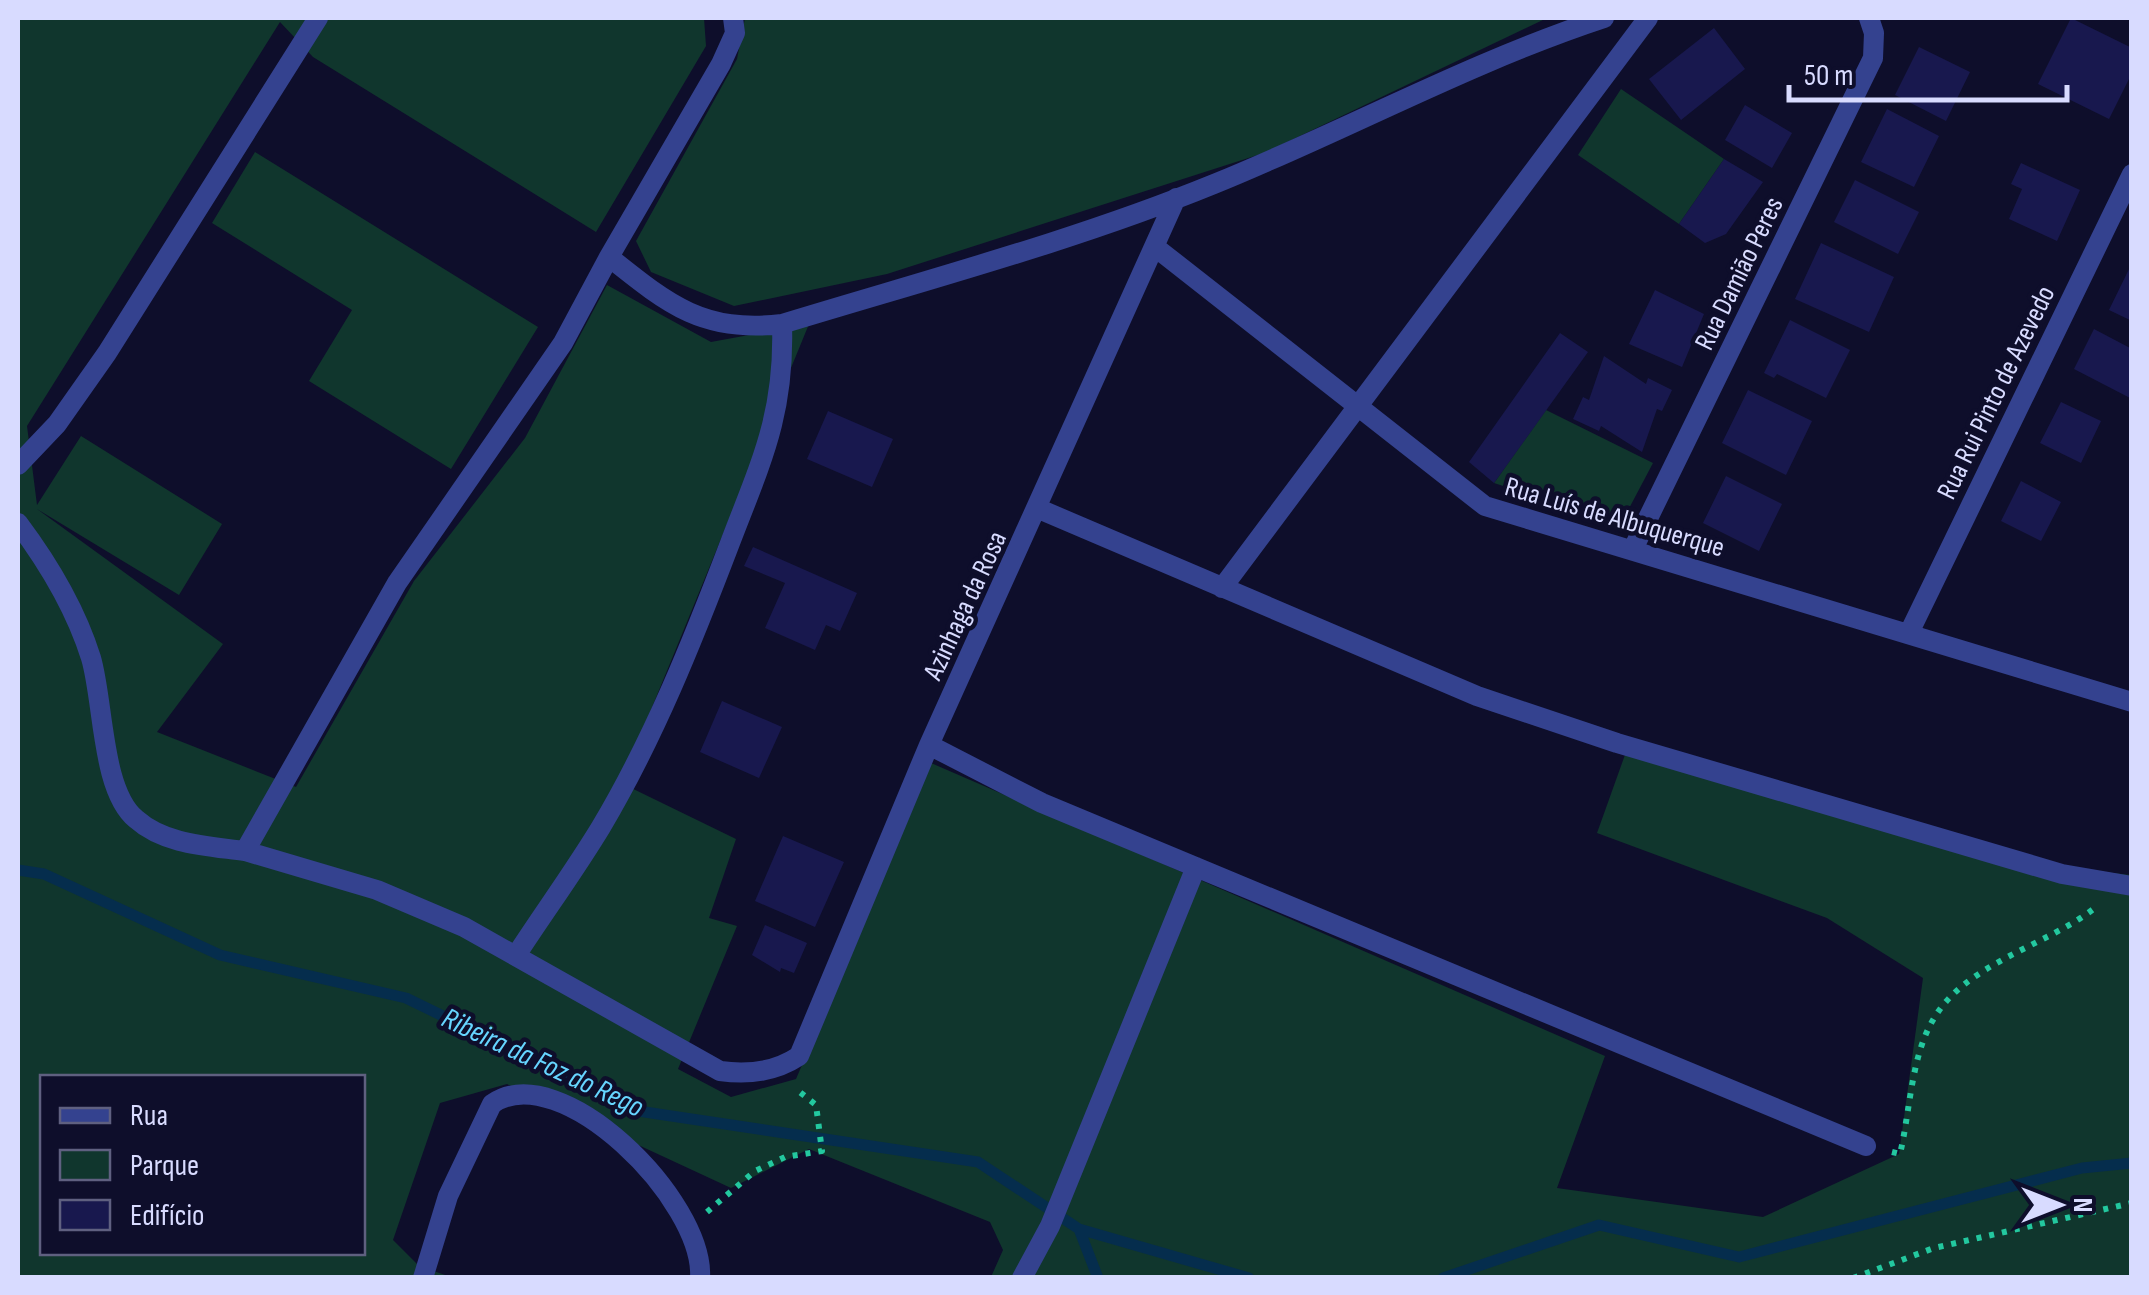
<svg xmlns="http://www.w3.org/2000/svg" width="2149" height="1295" font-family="'Sofia Sans Condensed',sans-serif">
  <rect width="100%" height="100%" fill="#0e0e2b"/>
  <path fill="#10362d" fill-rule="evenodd" d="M18,18H704L706,46L596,232L313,57L280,22L27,426L37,505L81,436L222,524L179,595L37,509L223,644L157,732L296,787L414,581L525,438L607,285L711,342L809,324L621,783L736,839L709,918L737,926L678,1069L731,1097L796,1079L931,763L1605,1056L1557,1188L1763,1217L1899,1154L1923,978L1827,918L1597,833L1626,752L1980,858L2131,875V1277H991L1003,1250L990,1222L809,1149L731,1188L507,1084L440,1103L393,1240L419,1266L451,1277H18ZM42,1078H362V1252H42Z
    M745,18H1547L1264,153L887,274L734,306L651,272L636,241L737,59Z
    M1621,89L1724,159L1679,224L1578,155Z
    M255,152L538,327L451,469L309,381L352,310L212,223Z
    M1546,410L1653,463L1625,516L1608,520L1494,483Z"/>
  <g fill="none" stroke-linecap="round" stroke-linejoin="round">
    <path stroke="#052d4d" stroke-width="11" d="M18,870L44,874L220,955L406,998L638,1111L978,1162L1079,1229L1098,1278
      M1079,1229L1249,1278
      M1443,1278L1599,1225L1739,1257L2082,1168L2132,1163"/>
  </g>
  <path fill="#18184e" d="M2071,18L2132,48V73L2109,119L2038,84Z
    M1714,28L1745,69L1681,120L1649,79Z
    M1919,47L1970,72L1946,121L1895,95Z
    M1745,105L1792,133L1772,168L1725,140Z
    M1887,109L1939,136L1914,187L1861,162Z
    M1724,159L1763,182L1726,234L1705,243L1679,224Z
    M2021,163L2080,190L2057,241L2009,219L2022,189L2011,184Z
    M1855,180L1919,212L1898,254L1834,222Z
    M1821,243L1894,277L1869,332L1795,299Z
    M2132,263V321L2109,310Z
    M1655,290L1704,314L1682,367L1629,344Z
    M1790,320L1850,350L1826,398L1777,374L1774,378L1764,373Z
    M2094,329L2132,349V399L2074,369Z
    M1560,333L1588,352L1494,483L1469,462Z
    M1604,356L1646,384L1648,378L1672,390L1662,411L1657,409L1642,452L1601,426L1599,431L1573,419L1583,397L1589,400Z
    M1748,390L1812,421L1786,475L1722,443Z
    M2061,402L2101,421L2081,463L2040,443Z
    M828,411L893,439L872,487L807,459Z
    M1726,476L1782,504L1759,551L1703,523Z
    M2021,481L2061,502L2041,541L2001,521Z
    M753,547L857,593L840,631L826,625L815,650L765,628L785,583L744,566Z
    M722,701L782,727L759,778L700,752Z
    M783,836L844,862L815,927L755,901Z
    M765,925L807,943L794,973L781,968L780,972L752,955Z"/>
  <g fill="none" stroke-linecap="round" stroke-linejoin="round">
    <path stroke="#23c89f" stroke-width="6" stroke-dasharray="5 8" stroke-linecap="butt" d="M1892,1152L1900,1154C1910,1112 1911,1057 1933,1020C1965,963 2047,946 2096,907
      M707,1212L755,1171L785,1157L822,1151L816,1105L796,1089
      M1853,1278L1934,1248L2132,1203"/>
    <path stroke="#34428f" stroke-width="20" d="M733,18L735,33L721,64L609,257C669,305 703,333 782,324C926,280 1074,241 1214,184C1345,131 1470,62 1604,18
      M1155,247L1485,506L2132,702
      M18,465L57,424L107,353L318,18
      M1039,509L1477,696L1617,743L2062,874L2132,886
      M18,523C48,563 76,610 91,658C104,702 101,790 136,819C165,845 209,846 245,851L397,583L563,343L609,257
      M1633,549L1873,58L1874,33L1869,18
      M1222,588L1648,18
      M1909,633L2132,174
      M929,745L1042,803L1866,1146
      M245,851L377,890L464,927L720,1071C748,1075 775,1072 799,1056L929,745L1176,198
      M517,954C545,911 575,870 601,827C654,738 693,640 730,543C761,462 785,414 782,324
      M423,1278L448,1196L492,1104C560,1056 705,1201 700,1278
      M1022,1278L1050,1226L1196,867"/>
  </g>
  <g text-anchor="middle" stroke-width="9" stroke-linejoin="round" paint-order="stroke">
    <g font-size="28" fill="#d8dbff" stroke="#0e0e2b">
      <text transform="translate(1738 273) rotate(-64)" y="10">Rua Damião Peres</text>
      <text transform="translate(1995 392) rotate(-64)" y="10">Rua Rui Pinto de Azevedo</text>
      <text transform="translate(1615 516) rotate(16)" y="10">Rua Luís de Albuquerque</text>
      <text transform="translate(964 605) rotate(-65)" y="10">Azinhaga da Rosa</text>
    </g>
    <g font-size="30" font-style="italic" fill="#66d5ff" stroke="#0e0e2b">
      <text transform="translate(543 1062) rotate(25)" y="10">Ribeira da Foz do Rego</text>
    </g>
  </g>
  <rect width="2149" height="1295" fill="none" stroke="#d8dbff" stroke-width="40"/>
  <rect x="40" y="1075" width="325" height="180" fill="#0e0e2b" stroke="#5f6080" stroke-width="2.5"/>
  <rect x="60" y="1108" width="50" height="15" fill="#34428f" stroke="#5f6080" stroke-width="2.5"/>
  <text x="130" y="1125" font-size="30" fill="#d8dbff">Rua</text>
  <rect x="60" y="1150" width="50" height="30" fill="#10362d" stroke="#5f6080" stroke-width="2.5"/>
  <text x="130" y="1175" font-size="30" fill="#d8dbff">Parque</text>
  <rect x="60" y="1200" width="50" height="30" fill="#18184e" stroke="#5f6080" stroke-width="2.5"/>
  <text x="130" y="1225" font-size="30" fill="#d8dbff">Edifício</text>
  <g transform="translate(2059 1205) rotate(90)" stroke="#0e0e2b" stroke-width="8" paint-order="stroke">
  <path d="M0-8L18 38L0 25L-18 38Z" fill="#d8dbff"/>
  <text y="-15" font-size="28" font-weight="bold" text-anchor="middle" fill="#d8dbff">N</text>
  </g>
  <path d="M1789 85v15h278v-15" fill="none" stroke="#d8dbff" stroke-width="5"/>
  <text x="1804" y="85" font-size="30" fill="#d8dbff" stroke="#0e0e2b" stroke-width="8" paint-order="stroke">50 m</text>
</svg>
